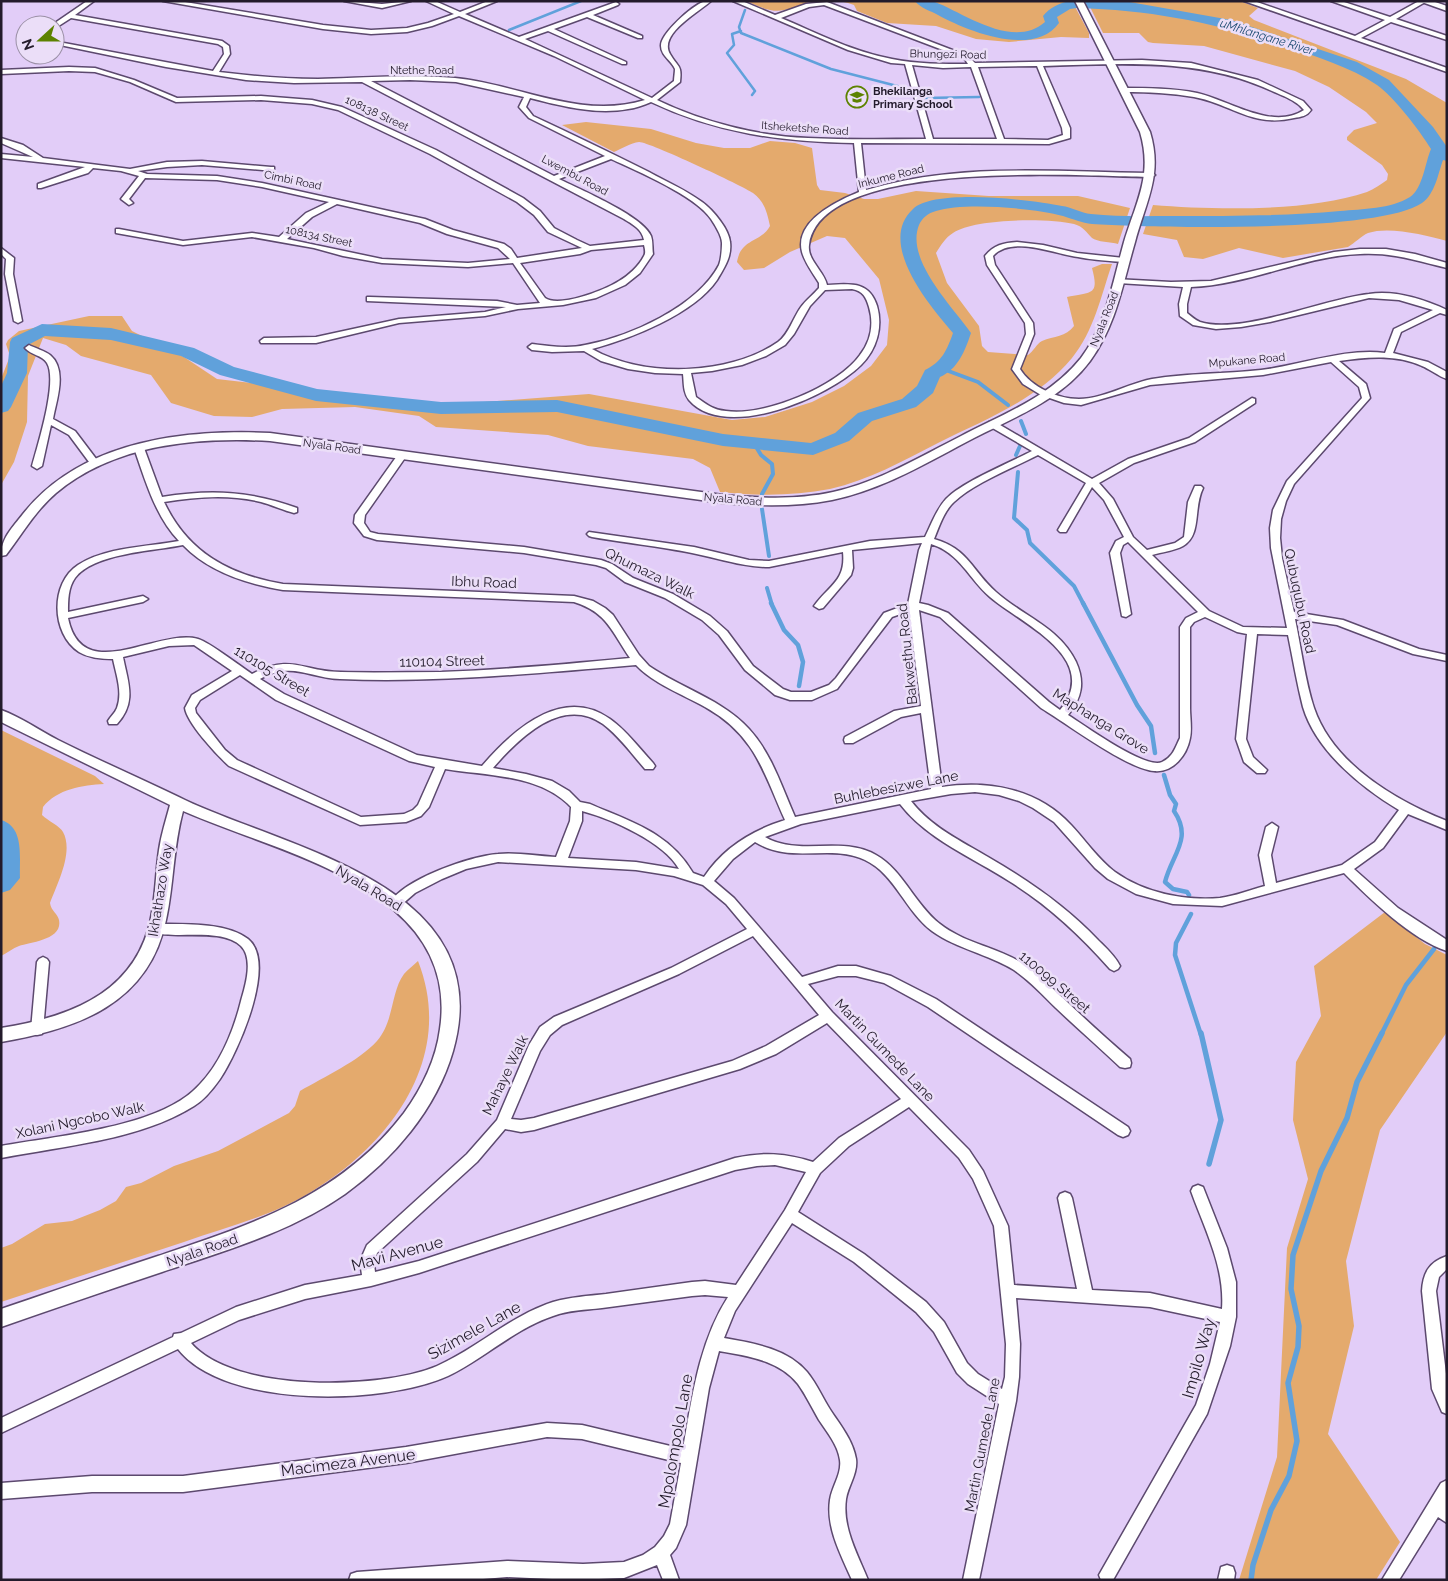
<svg xmlns="http://www.w3.org/2000/svg" width="1448" height="1581" font-family="Raleway,sans-serif">
  <rect width="100%" height="100%" fill="#e2cdf8"/>
  <path fill="#e4aa6d" d="M746,1H811C780,13 777,15 746,1Z
    M839,1H1072L1089,33V38L1061,37L1009,42L976,39L936,26L887,23L857,11L854,5L848,3Z
    M1087,1H1240L1258,8L1249,16L1254,20L1406,79L1447,103V241C1425,235 1389,226 1368,233C1361,236 1355,243 1348,247L1283,258L1239,248L1203,259L1184,257L1177,240L1143,234L1153,205C1215,210 1308,212 1367,192C1374,189 1381,184 1387,180L1388,174L1382,165L1347,140V137L1354,130L1377,123L1366,112L1329,87L1295,71L1204,46L1153,43L1148,42L1139,33H1103Z
    M586,122L651,129L696,143L724,148H750L770,141L795,143L812,148L817,185L820,190L845,193L864,199H878L916,191L989,196H1078L1130,208L1118,244C1111,242 1097,242 1092,238C1086,232 1084,227 1074,224C1049,218 975,218 953,233C945,238 941,245 936,253L947,283L979,326L982,346L988,352L1028,355C1034,351 1036,344 1042,341C1054,336 1066,337 1074,326L1067,297C1093,292 1099,295 1092,268L1102,264H1112C1101,296 1094,331 1072,358C1037,400 986,419 938,443C903,461 869,480 830,489C794,496 757,496 720,492L710,468L693,459L588,446L548,435L436,427L419,416L355,407L282,409L252,417L214,416L171,403L151,375L81,356L66,345L43,338L28,376L27,422L14,462L1,485V379L10,356L6,344L8,340L19,331L89,316H122L132,331L184,357L217,379L445,405L589,394L732,420L765,417L812,402L844,386L871,366L887,345L889,320L879,279L845,238L827,236L790,252L764,268L744,270L737,262C741,238 761,243 770,226C767,213 765,202 753,193C743,186 647,141 639,142C631,143 621,149 614,152L562,125Z
    M1,730L95,776L104,784C83,785 57,789 43,807L42,815C48,821 60,826 63,832C74,852 57,884 50,903C51,911 58,914 59,920C63,940 30,942 19,946C13,948 7,953 1,956Z
    M1385,912L1425,944L1447,955V1032L1380,1130L1346,1261L1354,1326L1328,1434L1400,1542L1376,1580H1239L1277,1457L1287,1248L1308,1179L1293,1120L1296,1062L1321,1016L1314,966Z
    M418,961C456,1057 391,1144 311,1192C272,1216 227,1227 184,1242C123,1262 62,1282 1,1302V1248L12,1244L45,1224L72,1221L100,1210L116,1201L126,1187L141,1183L174,1166L218,1151L289,1113L295,1106L300,1091C324,1077 359,1061 377,1041C394,1022 391,991 404,974C408,969 414,965 418,961Z"/>
  <g fill="none" stroke-linecap="round" stroke-linejoin="round">
    <path stroke="#60a1db" stroke-width="2.5" d="M745,10L739,27L741,33L831,69L901,87
      M509,30L581,1
      M741,31L732,34L734,45L727,53L755,91L752,95
      M924,98L979,97"/>
    <path stroke="#60a1db" stroke-width="4" d="M943,369L978,382L1008,405
      M1021,421L1026,434
      M755,445L761,455L772,464L773,474L762,494
      M1016,455L1020,446
      M1018,472L1014,518L1027,530L1030,543L1074,586L1084,605
      M762,509L769,556
      M767,588L772,605"/>
    <path stroke="#60a1db" stroke-width="4.5" d="M771,603L784,630L798,645L803,662L799,686
      M1083,603L1137,705L1151,726L1155,753
      M1164,775L1170,795L1176,804L1174,811C1193,839 1172,854 1165,882L1173,889L1187,892L1189,895
      M1191,914L1176,943L1175,955L1201,1035
      M1381,1035L1406,985L1434,949"/>
    <path stroke="#60a1db" stroke-width="5.5" d="M1201,1033L1221,1120L1209,1164
      M1251,1580L1253,1565L1271,1510L1289,1476L1297,1441L1288,1383L1298,1347L1299,1326L1291,1289L1293,1255L1321,1171L1347,1118L1357,1082L1382,1033"/>
    <path fill="#60a1db" fill-rule="evenodd" d="M915,1C921,1 929,0 935,2C964,13 1013,50 1045,22L1043,16C1049,8 1060,3 1069,1H1124L1231,20L1357,62L1389,80L1433,127L1447,147V161L1443,160C1438,174 1435,194 1422,203C1379,233 1151,228 1092,224C1082,223 1073,219 1063,216C1034,208 964,202 936,211C928,213 922,218 919,225C905,260 953,307 971,333C965,351 958,369 940,377L933,393L916,407L872,421L849,441L813,455L723,446L557,412L441,414L316,401L220,375L181,356L111,340L45,336L28,345L27,373L11,407L8,411L1,413V386L7,373L10,342L12,338L42,324L111,328L194,348L234,367L317,389L441,402L557,400L723,434L811,443L835,433L858,413L902,399L917,386L925,370C942,362 947,350 953,333C930,306 876,243 913,209C935,188 1032,200 1062,206C1071,207 1081,213 1091,214C1118,217 1146,216 1174,216C1229,216 1285,216 1340,211C1362,209 1391,209 1410,197C1423,188 1425,163 1431,149C1420,131 1394,97 1377,85C1350,67 1317,57 1286,46C1215,23 1152,10 1077,8L1070,9L1057,17L1059,23C1034,58 967,31 938,15C931,11 920,8 915,1Z
      M1,820C25,827 19,858 20,878L10,890L1,893Z"/>
    <g stroke="#5c496e" stroke-width="3">
      <path id="minor" d="M87,1H94L75,15L222,41L229,46L230,54L219,72C252,76 285,79 318,79C363,78 410,74 455,78C519,84 580,120 645,100L554,56L459,16L432,26L407,32L371,34L323,29L163,1H179L323,25L371,30L407,28L428,23L454,14L426,1H435L460,12L488,1H497L465,14L519,37L616,2L619,4L618,5L593,15L642,36V38H638L587,17L554,29L626,62V64H622L548,31L525,39L652,98L674,81C674,78 675,72 675,69C672,61 661,56 661,46C660,34 692,6 703,2C705,1 709,1 711,1C699,12 658,34 670,54C678,68 682,64 680,82L657,100C703,122 757,136 808,138C847,140 887,139 926,139L905,64L891,63L848,50L733,1H742L775,15L806,4L827,2L968,56L975,63L1142,60L1191,63L1258,80L1303,101L1311,110C1307,116 1301,117 1294,118C1252,128 1232,104 1194,97C1171,93 1147,92 1124,92L1121,90L1124,88C1148,88 1173,88 1197,93C1229,100 1272,131 1304,110C1296,100 1283,96 1272,91C1200,57 1120,64 1043,66L1070,128V138L1049,144L861,143L866,190C959,162 1056,172 1151,173L1155,175L1151,177C1086,177 821,156 809,245C807,260 824,271 827,285C849,284 869,280 877,306C883,327 877,349 861,365C829,397 725,442 689,400C683,393 684,382 683,374L655,373L628,369L601,361L584,351L552,352L532,350L528,347L532,344C549,346 568,349 585,345C629,337 697,307 719,265C721,260 722,249 722,243C722,236 715,225 711,219C696,196 637,171 611,159L559,179C579,189 643,216 651,236C653,242 652,247 653,254L640,273L625,285L596,298L563,305L518,309L485,316L399,323L316,343H261L260,341L264,338L316,337L399,319L485,312L506,307L367,301V297H370L497,301L517,305L540,303L513,263L468,267L382,263L343,256L314,248L252,237L183,245L116,233V229H119L183,241L252,233L279,237L306,213L329,202L262,187L217,180L145,178L129,199L133,203L129,205L121,199L139,176L121,171L93,168L88,173L41,188H38V184L85,167L1,158V154L33,157L1,143V138L23,145L43,158L130,169L167,162L202,161L271,167H274V171L202,165L167,167L138,171L147,174L217,176L262,183L425,219L453,230L504,244L511,249L517,258L582,248L548,232L534,215L517,202L430,154L338,110L312,104L261,100L176,102L130,82L95,72L69,71L1,74V70L69,67L95,68L134,80L177,98L261,96L312,100L342,107L436,150L523,198L540,211L554,228L577,240L590,246L644,240C642,229 632,224 624,219L362,82L294,83L246,80L166,67L55,44V40L64,43L213,71L224,54L223,47L218,44L71,18L57,27L55,28V25H52ZM824,5L964,58L968,64C943,64 917,64 892,59C853,52 817,33 781,18L809,7ZM912,65L943,68L971,67L997,139H933ZM1037,66L1062,128L1063,135L1048,140L1004,139L978,67ZM410,80L456,82L524,97L519,107L529,118L605,156L554,176L371,81ZM530,98C561,106 596,115 628,109C636,108 644,105 651,102C716,133 782,142 854,143L859,192C837,201 794,221 802,252C805,263 813,273 819,283V288C813,295 806,300 801,307C793,318 789,334 778,342C729,376 643,378 592,349C630,339 694,314 717,280C724,268 732,257 730,242C729,229 713,210 702,202C686,190 667,182 649,172C611,153 572,134 533,116L526,107ZM337,204L420,223L447,234L498,248L510,259L468,263L382,259L287,239L312,217ZM644,245C645,249 646,253 644,256C639,266 628,276 619,281C605,290 559,308 545,298L520,263L580,254L591,250ZM852,289C863,291 866,297 869,307C874,324 871,341 860,355C838,386 764,417 726,411C713,410 706,404 696,397L691,373L712,371L742,365L766,356L785,345L794,334L810,306L825,290Z
        M344,1L382,4L411,1L382,8Z
        M1244,1H1254L1355,36L1385,20L1331,1H1341L1390,17L1419,1H1427L1396,19L1447,36V40L1391,22L1361,38L1447,68V72Z
        M1017,242L1043,245L1077,253L1124,258L1128,260L1124,262C1109,261 1093,260 1078,257C1054,254 1012,235 993,256L995,265L1033,323L1034,334L1020,369C1031,387 1058,399 1079,399C1103,399 1127,384 1152,379C1188,373 1225,374 1261,370C1302,365 1344,348 1385,353L1394,329L1433,310L1399,300L1369,298L1270,322L1241,327L1216,329L1193,325L1180,316L1179,304L1183,287L1118,283H1115V279L1171,282L1211,281L1334,252L1360,249H1386L1415,254L1447,263V268C1418,261 1391,252 1360,254C1303,256 1249,285 1191,287L1187,304V313C1191,316 1195,320 1200,322C1242,335 1323,299 1369,294C1395,290 1423,299 1447,310V315L1440,313L1401,332L1393,353L1428,362L1447,372V379C1438,376 1430,369 1422,366C1396,354 1366,357 1339,361L1366,384L1370,398L1294,484L1286,501L1281,519L1280,538L1282,558L1294,612L1343,620L1419,649L1447,655V661L1413,654L1337,625L1295,619C1301,647 1305,681 1314,708C1333,764 1396,801 1447,821V830L1408,814L1383,848L1354,869L1398,908L1447,940V951C1412,940 1369,898 1344,873L1222,906L1173,904L1136,894L1108,879L1095,868L1054,822L1033,808L1019,801L999,795L975,792L951,794L911,801C931,827 961,841 988,857C1028,880 1066,906 1098,940C1106,948 1115,956 1120,966L1118,969L1114,971L1110,969C1080,935 1048,905 1009,881C972,857 928,840 900,804L801,824L765,837C799,857 841,835 876,855C903,870 915,905 940,924C964,943 996,947 1022,963C1038,974 1051,987 1065,1000C1086,1020 1108,1040 1130,1059L1131,1063L1130,1067L1125,1068L1120,1067C1099,1047 1077,1028 1056,1008C1043,995 1030,981 1014,970C988,954 957,949 932,931C906,912 895,874 865,860C830,843 793,865 755,842L733,859L714,881L734,898L802,977L838,966H856L891,976L936,999L1128,1127L1130,1131L1128,1135L1123,1137L1118,1135L928,1007L884,983L856,976H838L808,984L832,1012L969,1150L983,1171L1008,1226L1014,1285L1077,1289L1058,1198L1060,1194L1065,1192L1070,1194L1072,1198L1092,1290L1150,1293L1222,1309C1225,1267 1205,1230 1191,1191L1193,1187L1198,1185L1203,1187L1227,1248L1236,1282V1317L1230,1346L1207,1414L1113,1580H1101L1099,1575L1196,1405L1210,1364L1220,1322L1150,1307L1016,1298L1020,1344L1019,1377L1016,1401L979,1580H963L999,1404L968,1384L957,1373L934,1332L916,1312L854,1262L792,1223L735,1311L724,1338C752,1343 787,1348 807,1372C817,1384 823,1399 831,1411C841,1426 853,1441 856,1459C858,1473 848,1486 846,1499C842,1528 858,1555 868,1580H852C841,1555 826,1528 830,1500C832,1486 842,1474 840,1460C838,1445 827,1432 819,1420C812,1408 806,1395 798,1384C779,1360 747,1356 719,1351L709,1388L686,1525L676,1548L670,1555L679,1580H663L657,1565L624,1578L574,1580L507,1577L471,1580H349L351,1574L357,1572L507,1561L583,1564L624,1562L643,1555L655,1547L664,1536L670,1524L681,1463L582,1439L547,1437L406,1463L183,1492H92L1,1499V1483L92,1476H183L406,1447L547,1423L582,1425L683,1449C692,1398 699,1342 728,1297L705,1295L692,1296C662,1300 632,1304 602,1308C585,1310 569,1310 553,1316C514,1329 484,1359 448,1376C384,1405 225,1409 178,1349L1,1433V1418L173,1337L174,1334L181,1333L236,1307L305,1285L362,1275L360,1261L367,1245L467,1154L497,1120L529,1045L540,1027L554,1017L671,968L747,929L726,904L703,885L674,876L636,870L498,862L466,869L442,879L415,893L400,906H392L390,903C404,879 471,856 498,854C516,852 537,856 556,857L570,821L571,807C540,774 487,776 445,769L429,807L421,816L406,822L360,825L229,766C217,755 187,723 185,708L192,695L232,671L194,645L169,646L123,657C128,683 137,702 117,724H109L108,721C111,716 115,713 117,708C123,692 116,674 113,659C101,659 89,658 79,652C51,634 50,583 78,565C106,547 146,547 179,541C155,516 145,479 134,448L136,446L139,445L144,448L162,497C211,489 250,491 297,508V512L294,513C283,510 272,505 261,502C229,494 196,497 164,502C188,553 230,575 283,584L574,596L593,601L605,608L613,615L639,655L649,666C681,688 723,700 749,729C772,754 782,788 795,817L931,789L921,713L901,717L853,743H845L844,740L845,737L894,711L921,706L909,611L892,617L837,689L812,700H790L775,695L745,670L719,635L702,620L665,598L625,582L606,568L596,565L524,553L377,540L364,536L354,523L355,515L399,453H405L407,455L365,515L364,523L370,532L378,534L524,547L601,560L612,564L633,578L673,594L710,616L727,631L753,666L783,689L791,692H811L829,685L836,678L884,613L908,604L919,550L922,543L852,550L853,568L851,575L823,608L819,609L814,606C829,585 846,581 843,552L769,567C742,567 718,558 692,553C659,546 625,543 592,537L589,536L587,534L589,532L694,547L749,560L769,561L870,541L925,537C931,525 936,510 946,499C962,482 1009,463 1032,451L989,426V422H995L1092,479L1128,459L1189,438L1252,398L1255,399V403L1195,442L1134,463L1099,483L1113,499L1133,537L1147,550L1175,543L1184,537L1188,502L1195,486H1201L1203,488C1193,508 1202,535 1183,546C1174,551 1162,552 1152,555L1209,611L1243,627L1287,628L1271,548L1270,528L1273,510L1287,481L1362,398L1359,387L1331,362L1263,375L1150,385L1081,405L1064,403L1041,395L1023,384L1012,369L1026,334L1025,323L987,265L985,256C994,245 1003,243 1017,242ZM1038,455L1086,483L1058,530L1060,532H1066L1092,487L1104,500L1124,537L1116,541L1110,553L1122,616L1126,617L1131,614L1120,553L1123,545L1128,542L1198,612L1186,618L1180,627V738C1175,748 1173,757 1162,762C1146,770 1084,725 1068,715C1082,698 1085,682 1076,662C1059,627 1024,617 996,592C972,571 969,549 934,539C939,527 944,511 954,502C974,483 1013,468 1038,455ZM931,544C960,553 969,579 990,597C1020,623 1103,658 1060,710L1049,702L948,613L928,605L919,603ZM183,545C209,572 247,584 283,590L574,602C607,612 612,632 630,658C567,664 503,670 440,672C407,672 374,673 341,672C303,672 292,653 252,674C240,666 209,642 198,639C157,628 82,687 68,618L143,602L148,599L143,596L68,612C68,600 68,588 75,578C93,553 154,551 183,545ZM919,610L940,617L1041,708C1066,723 1127,769 1154,771C1173,773 1187,755 1190,738C1192,729 1190,717 1190,708C1190,681 1190,654 1190,627L1194,622L1205,617L1237,632L1247,634L1236,739L1244,762L1257,773H1265L1267,770L1253,757L1246,739L1257,634L1288,635C1293,659 1297,684 1303,707C1316,751 1362,788 1399,810L1375,842L1342,865L1276,883L1271,855L1278,827L1272,823L1266,827L1259,855L1265,886C1250,890 1235,896 1220,898C1185,901 1144,893 1115,872C1098,859 1086,841 1071,825C1038,789 989,780 942,787ZM636,665C654,684 682,694 705,707C755,735 763,771 785,820C753,830 723,848 704,877L693,873C669,832 631,822 590,804L580,802L569,791L552,781L526,774L493,768C519,738 562,695 603,724C619,736 632,754 645,769H653L655,766L653,763C639,748 627,731 610,719C562,685 512,731 482,766L417,755L284,694L260,679C293,661 308,678 340,679C439,683 538,673 636,665ZM240,675L276,700L409,761L435,767L418,805L413,810L404,814L361,817L237,760L225,750L196,713L195,708L200,700ZM582,811C612,819 664,842 679,869L636,862L568,858L582,821ZM753,936L819,1015L766,1046L732,1061L534,1118L521,1120L511,1119L540,1051L550,1035L562,1025L679,974ZM827,1023L901,1099L839,1138L813,1162C786,1153 763,1152 735,1158L419,1261L375,1272L374,1264L377,1253L477,1162L505,1129L521,1132L534,1130L740,1069L776,1054ZM909,1107L959,1158L973,1179L994,1226L1006,1344L1005,1377L1002,1389L978,1374L967,1363L944,1322L926,1302L864,1254L798,1212L820,1173L849,1146ZM775,1165L806,1172L785,1210L736,1285L705,1281L692,1282C663,1286 634,1290 606,1294C588,1296 570,1297 553,1302C510,1316 478,1348 437,1366C380,1390 234,1393 191,1343L239,1320L305,1299L371,1286L419,1273L735,1170L757,1166Z
        M1,248L14,258L13,274L22,321L18,323L14,321L5,274L6,259L1,254Z
        M29,345C33,347 47,352 50,355C68,370 56,401 53,419L75,431L100,464L98,466H92L69,435L51,425L42,466L37,469L32,466C38,444 58,381 47,363C42,355 31,355 25,348Z
        M156,924C182,924 227,922 248,939C278,963 237,1054 220,1079C213,1089 204,1100 194,1106C140,1140 63,1146 1,1158V1146C55,1136 152,1128 193,1091C218,1069 233,1033 241,1001C245,987 254,959 241,946C221,927 175,940 152,932L150,929L152,926Z
        M43,957L47,959L49,962L43,1030L42,1034L37,1035L32,1034L31,1030L37,962L39,959Z
        M1447,1256V1269L1439,1277L1436,1291L1447,1382V1414L1442,1412L1432,1389L1422,1291C1423,1273 1429,1262 1447,1256Z
        M1447,1480V1523L1438,1517L1399,1580H1382L1441,1483Z
        M1227,1565L1233,1567L1235,1573L1234,1580H1218L1221,1567Z"/>
    </g>
    <g stroke="#5c496e" stroke-width="3">
      <path id="tertiary" d="M1075,1H1083L1150,132C1163,175 1146,201 1135,242C1123,283 1116,326 1090,361C1061,400 1015,417 974,438C928,462 884,489 832,500C797,507 759,506 723,503L270,441C197,437 115,444 56,493C36,510 22,534 6,555L1,556C1,538 13,527 23,514C81,441 183,429 270,433L723,495C759,498 797,500 833,492C878,482 920,457 961,436C1003,414 1050,397 1081,358C1106,325 1113,281 1124,242C1136,202 1153,175 1140,132Z
        M1419,1H1432L1447,6V11Z
        M1,710C21,717 40,731 58,740C100,761 144,780 185,800C291,850 500,886 453,1051C436,1110 393,1159 345,1194C291,1232 224,1251 162,1272C108,1290 55,1308 1,1327V1309C54,1291 106,1273 158,1256C253,1224 341,1196 404,1113C422,1088 436,1060 440,1029C447,982 431,942 395,911C335,860 254,842 183,811C173,847 174,884 166,920C149,1004 77,1029 1,1042V1028C64,1018 128,997 148,930C156,904 155,876 159,850C161,835 166,820 170,805L9,726L1,722Z"/>
    </g>
    <use href="#minor" fill="#fff" fill-rule="evenodd"/>
    <use href="#tertiary" fill="#fff" fill-rule="evenodd"/>
  </g>
  <defs>
    <g id="school-ring" transform="scale(1.125)"><circle r="9.5" fill="#ebdef8" stroke="#5d8200" stroke-width="1.5"/><path d="M0-5L7-2L0 1L-7-2ZM-4 1L0 2.5L4 1V4Q0 6-4 4Z" fill="#5d8200"/></g>
  </defs>
  <g fill-rule="evenodd">
    <use href="#school-ring" x="857" y="97"/>
  </g>
  <g text-anchor="middle" stroke-width="5" stroke-linejoin="round" paint-order="stroke">
    <g font-size="11" fill="#231b2b" stroke="#ebdef8">
      <text transform="translate(948 54) rotate(1)" y="4">Bhungezi Road</text>
      <text x="422" y="74">Ntethe Road</text>
      <text transform="translate(377 113) rotate(25)" y="4">108138 Street</text>
      <text transform="translate(805 128) rotate(4)" y="4">Itsheketshe Road</text>
      <text transform="translate(575 175) rotate(28)" y="4">Lwembu Road</text>
      <text transform="translate(891 176) rotate(-14)" y="4">Inkume Road</text>
      <text transform="translate(293 180) rotate(12)" y="4">Cimbi Road</text>
      <text transform="translate(319 236) rotate(12)" y="4">108134 Street</text>
      <text transform="translate(1104 319) rotate(-68)" y="4">Nyala Road</text>
      <text transform="translate(1247 360) rotate(-5)" y="4">Mpukane Road</text>
      <text transform="translate(332 446) rotate(8)" y="4">Nyala Road</text>
      <text transform="translate(733 499) rotate(5)" y="4">Nyala Road</text>
    </g>
    <g font-size="11" font-weight="bold" fill="#231b2b" stroke="#ebdef8" text-anchor="start">
      <text x="873" y="95">Bhekilanga<tspan x="873" dy="13">Primary School</tspan></text>
    </g>
    <g font-size="12" font-style="italic" fill="#1b4a71" stroke="#ebdef8">
      <text transform="translate(1267 37) rotate(17)" y="4">uMhlangane River</text>
    </g>
    <g font-size="14" fill="#231b2b" stroke="#ebdef8">
      <text transform="translate(650 573) rotate(26)" y="5">Qhumaza Walk</text>
      <text transform="translate(484 582) rotate(2)" y="5">Ibhu Road</text>
      <text transform="translate(1300 601) rotate(78)" y="5">Qubuqubu Road</text>
      <text transform="translate(907 654) rotate(-96)" y="5">Bakwethu Road</text>
      <text transform="translate(442 661) rotate(-1)" y="5">110104 Street</text>
      <text transform="translate(272 671) rotate(31)" y="5">110105 Street</text>
      <text transform="translate(1101 721) rotate(32)" y="5">Maphanga Grove</text>
      <text transform="translate(896 787) rotate(-11)" y="5">Buhlebesizwe Lane</text>
      <text transform="translate(369 888) rotate(31)" y="5">Nyala Road</text>
      <text transform="translate(160 890) rotate(-81)" y="5">Ikhathazo Way</text>
      <text transform="translate(1055 982) rotate(40)" y="5">110099 Street</text>
      <text transform="translate(885 1050) rotate(46)" y="5">Martin Gumede Lane</text>
      <text transform="translate(505 1075) rotate(-64)" y="5">Mahaye Walk</text>
      <text transform="translate(80 1120) rotate(-12)" y="5">Xolani Ngcobo Walk</text>
      <text transform="translate(202 1250) rotate(-19)" y="5">Nyala Road</text>
      <text transform="translate(982 1445) rotate(-79)" y="5">Martin Gumede Lane</text>
    </g>
    <g font-size="16" fill="#231b2b" stroke="#ebdef8">
      <text transform="translate(397 1253) rotate(-15)" y="6">Mavi Avenue</text>
      <text transform="translate(474 1330) rotate(-29)" y="6">Sizimele Lane</text>
      <text transform="translate(1198 1358) rotate(-74)" y="6">Impilo Way</text>
      <text transform="translate(675 1441) rotate(-80)" y="6">Mpolompolo Lane</text>
      <text transform="translate(348 1462) rotate(-7)" y="6">Macimeza Avenue</text>
    </g>
  </g>
  <rect width="1448" height="1581" fill="none" stroke="#231b2b" stroke-width="5"/>
  <g transform="translate(40 40) rotate(249)"><circle r="24" fill="#ebdef8" stroke="#9b90a6"/>
  <path d="M0-4L9 19L0 12L-9 19Z" fill="#5d8200"/>
  <text y="-8" font-size="14" font-weight="bold" text-anchor="middle" fill="#231b2b">N</text>
  </g>
</svg>
